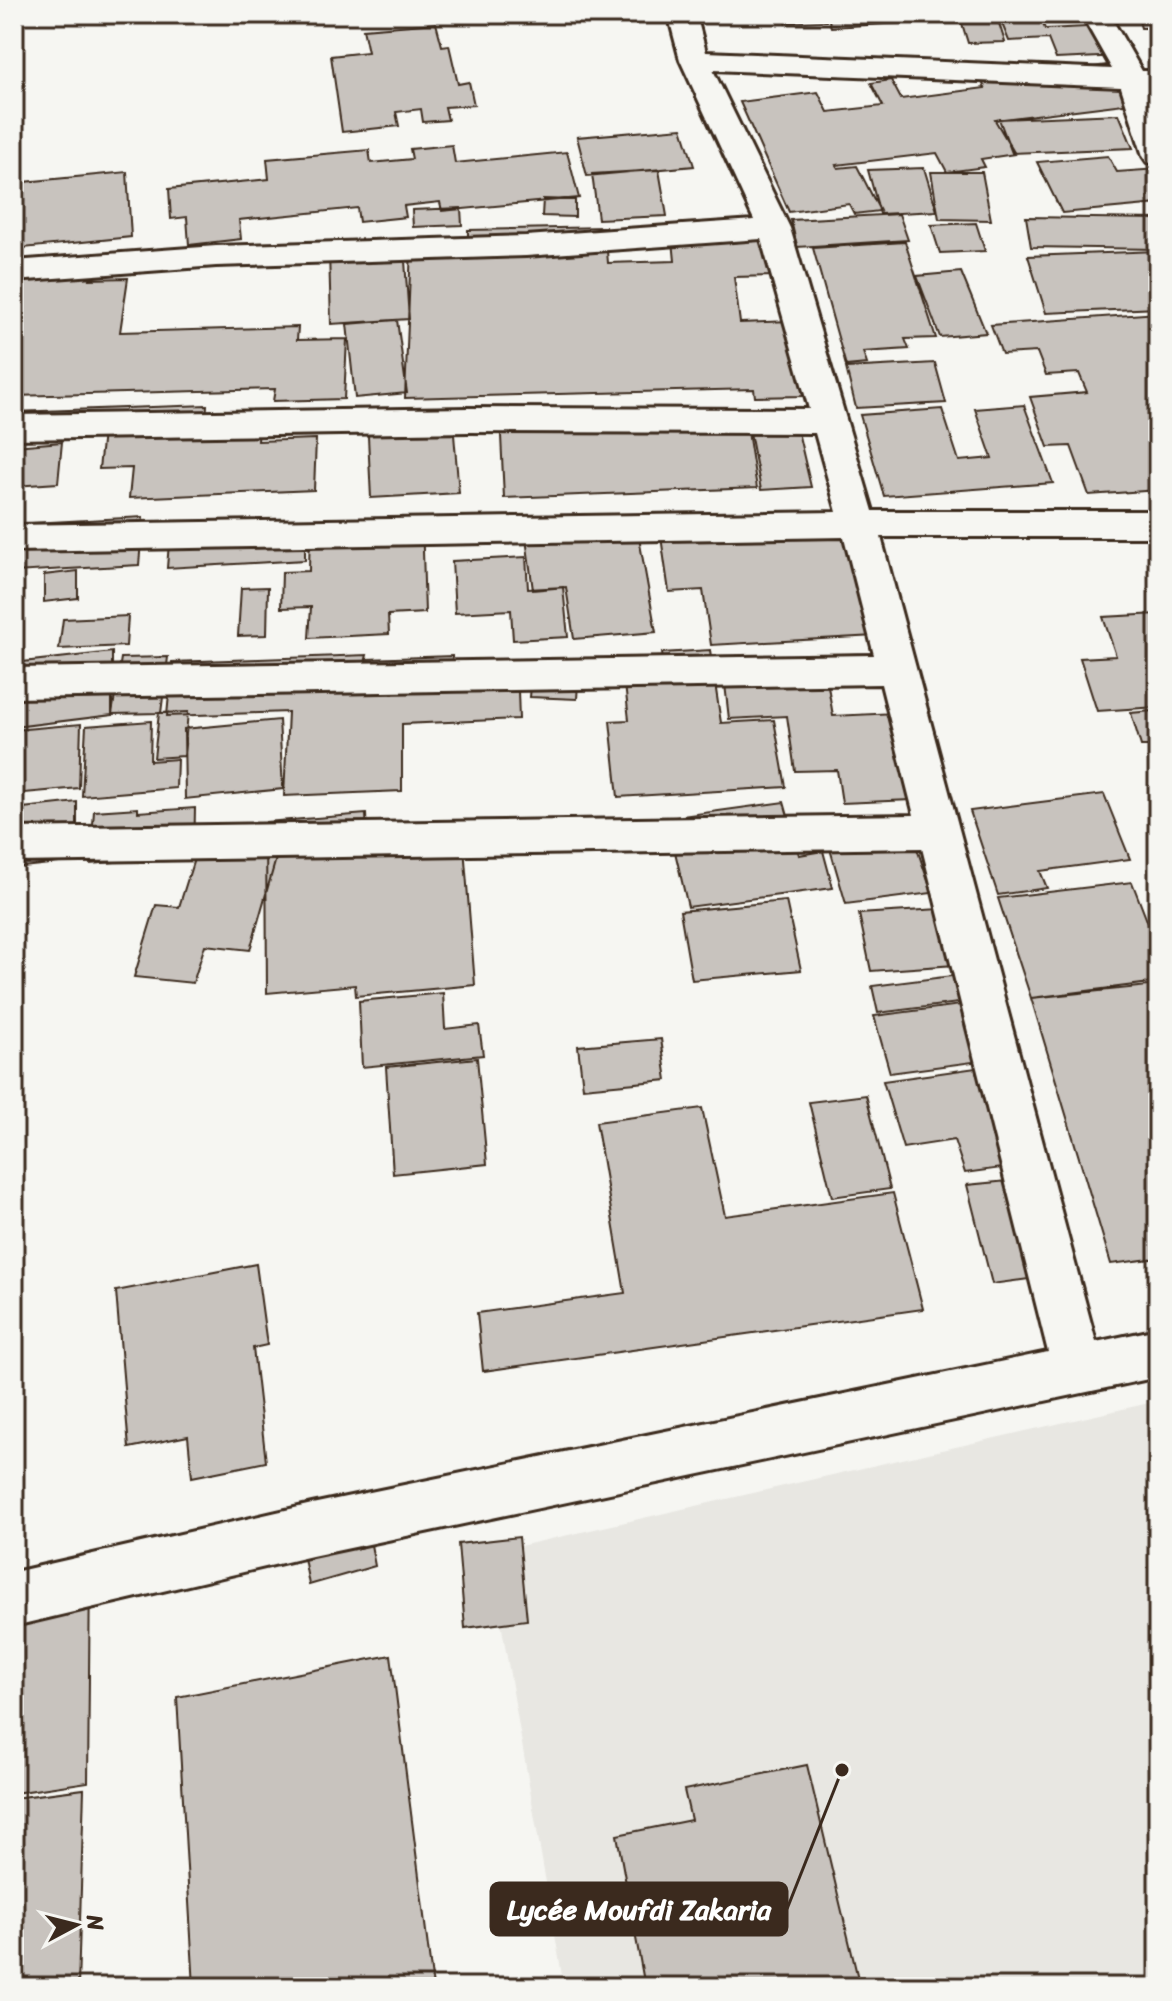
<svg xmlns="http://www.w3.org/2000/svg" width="1172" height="2001" font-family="Sriracha,sans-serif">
  <rect width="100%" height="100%" fill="#f6f6f2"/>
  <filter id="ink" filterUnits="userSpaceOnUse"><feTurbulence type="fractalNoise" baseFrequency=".0125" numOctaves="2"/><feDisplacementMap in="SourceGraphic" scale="16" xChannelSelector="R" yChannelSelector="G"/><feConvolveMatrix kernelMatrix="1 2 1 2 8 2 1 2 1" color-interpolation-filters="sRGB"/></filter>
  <g filter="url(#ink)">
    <path fill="#e8e7e2" d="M1158,1401V1987H564L489,1553Z"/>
    <path fill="#c8c3be" stroke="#3b2a1e" stroke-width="2" d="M784,14H824L826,21L786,23Z
      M827,14H953L955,20L831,27Z
      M959,14H996L1005,42L968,43Z
      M998,14H1039L1045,29L1108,26L1122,56L1056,59L1048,39L1009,41Z
      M1137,14H1158V28H1141Z
      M436,23L442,46L449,45L458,84L469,82L474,105L445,107L448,120L423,122L421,109L396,112L399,126L342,132L331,56L368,52L363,29Z
      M1107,65L1132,103L995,120L1015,154L981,159L985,167L947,172L937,153L836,165L838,168L857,166L880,211L854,214L849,204L789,212L740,102L818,92L828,112L883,106L871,83L891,80L901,99L985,88L981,80Z
      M1119,114L1133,148L1012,153L999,119Z
      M682,128L694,166L587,176L577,137Z
      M452,145L455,163L567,152L579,198L442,211L440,202L404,206L406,217L359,222L357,208L239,220L241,239L189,245L187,217L171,219L169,189L269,179L267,159L369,150L371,163L412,159L410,149Z
      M1108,156L1117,172L1158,169V204L1062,213L1037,162Z
      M924,168L937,211L880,214L868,170Z
      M659,170L667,216L598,219L592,174Z
      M127,172L131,237L14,249V183Z
      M931,172H982L991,220L939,219Z
      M543,199L575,200V217L542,216Z
      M461,208L462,225L413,227L412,210Z
      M899,214L908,240L797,247L791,220Z
      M1026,217L1158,219V249L1031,247Z
      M976,223L985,251L940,253L931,225Z
      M605,227L608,263L675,261L672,230L768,228L776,276L734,277L740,323L790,321L803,396L755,397L754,389L405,398L411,247L468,258V230Z
      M905,242L936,338L905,339L909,349L863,352L867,364L846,366L813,248Z
      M404,246L409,319L331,324L329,251Z
      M1158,251V308L1046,313L1028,256Z
      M93,262L90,279L128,278L120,332L298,327L297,340L347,339L344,399L273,401L275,389L14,396V264Z
      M961,272L986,333L940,337L917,276Z
      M1158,313V490L1089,495L1071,446L1048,447L1030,397L1087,392L1079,373L1046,375L1037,352L1002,354L991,325Z
      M397,320L407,393L355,398L347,324Z
      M935,363L946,403L856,408L846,368Z
      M207,405L206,421L260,419L258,441L316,439L314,490L129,498L132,468L99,469L103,433L14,437V412Z
      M1024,405L1053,483L884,496L860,415L942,409L959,461L992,458L975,409Z
      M744,407L757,488L504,498L500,415Z
      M452,411L459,493L371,498L367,416Z
      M795,419L811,487L761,490L748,422Z
      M62,442L58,483L14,486V446Z
      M849,513L875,636L711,645L703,590L669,592L659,523Z
      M635,516L656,632L574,639L566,587L533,590L524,524Z
      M143,517L139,565L14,572V524Z
      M422,520L425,613L388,615L389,634L309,638L311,607L281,608L282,572L309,571L310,526Z
      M305,521V560L167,568L170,530Z
      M526,557L528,589L563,587L568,637L513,640L511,610L455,613L452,561Z
      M78,571V598L44,602V575Z
      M268,587L267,635L238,636L241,588Z
      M1158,614V707L1097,711L1080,658L1116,656L1103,617Z
      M128,616L126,646L59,649L63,619Z
      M710,650L721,723L774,720L786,787L618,797L610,721L629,720L624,675L665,673L662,653Z
      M112,652V715L14,727V663Z
      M878,653L884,684L828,686L833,716L896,713L911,800L842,803L837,770L795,771L787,716L729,719L722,658Z
      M367,655L366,659L452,656V664L517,662L519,719L402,724V791L284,796L288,712L167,716L172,662Z
      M168,657L161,713L112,714L121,658Z
      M533,665L579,667L577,699L530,697Z
      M1152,711L1158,732V746H1141L1131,713Z
      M188,712L184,756L154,758L159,713Z
      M279,720L283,789L185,799L184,729Z
      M151,721L150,761L177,759L176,788L82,796L86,726Z
      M81,724L79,788L14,794V730Z
      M1104,794L1130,859L1040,871L1047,888L998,895L970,811Z
      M77,802V861L14,868V809Z
      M784,802L799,855L823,851L833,888L688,907L667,818Z
      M138,808V812L195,808L194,856L90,864L94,811Z
      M366,814L368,855L464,847L475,985L356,996L355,985L267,993L266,822Z
      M909,825L932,893L846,904L826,835Z
      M198,846L277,855L250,950L205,945L193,983L134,977L156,905L179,907Z
      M1132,882L1158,949V982L1031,998L998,898Z
      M786,901L801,970L692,980L680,911Z
      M956,908L969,964L871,971L859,914Z
      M983,972L991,999L878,1013L872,986Z
      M1158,985V1258L1111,1264L1031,998Z
      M443,993L445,1029L479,1025L483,1055L362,1067L359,1001Z
      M992,1001L1011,1057L890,1073L874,1016Z
      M661,1039L667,1080L583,1088L578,1046Z
      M477,1058L487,1164L393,1174L386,1067Z
      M1004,1064L1037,1163L965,1173L954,1140L903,1148L883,1081Z
      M866,1095L890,1189L832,1197L809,1102Z
      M702,1108L725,1216L893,1193L923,1309L483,1371L477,1313L625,1293L596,1122Z
      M1018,1180L1044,1277L992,1284L967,1185Z
      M256,1264L267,1345L253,1348L266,1462L192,1477L188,1436L129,1448L116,1291Z
      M366,1518L375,1566L309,1585L300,1536Z
      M519,1537L527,1620L465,1628L458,1544Z
      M90,1570L88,1782L14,1793V1580Z
      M391,1655L433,1987H307V1979L269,1987H194L177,1697Z
      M807,1765L860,1987H645L617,1835L691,1820L684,1790Z
      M84,1789L78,1987H14V1798Z"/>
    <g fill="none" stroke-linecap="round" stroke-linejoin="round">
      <g stroke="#3b2a1e" stroke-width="6">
        <path id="street" d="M668,14H696L706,52L1112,69L1081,14H1109L1142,71H1158V89L1150,88L1158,111V165L1147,162L1143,156L1121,87L713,70L790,228L873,511H1158V537H881L1096,1342L1158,1329V1377L312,1556L14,1626V1572L312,1504L1048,1352L922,848L14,862V828L914,815L881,684L14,698V668L874,655L844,537L14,551V525L837,512L815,433L468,432L14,439V415L468,408L809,409L761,239L526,256L216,266L14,281V261L216,246L526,236L754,220L680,60Z"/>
      </g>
      <use href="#street" fill="#f6f6f2" fill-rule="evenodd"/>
    </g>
  </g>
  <path fill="none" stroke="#3b2a1e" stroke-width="3" d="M842 1770L787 1909"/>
  <circle fill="#3b2a1e" stroke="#f6f6f2" stroke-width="3" cx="842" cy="1770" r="8"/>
  <rect fill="#3b2a1e" stroke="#3b2a1e" stroke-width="3" x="491" y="1883" width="296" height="52" rx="8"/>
  <g font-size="28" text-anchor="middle" font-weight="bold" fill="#fff">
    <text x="639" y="1919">Lycée Moufdi Zakaria</text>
  </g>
  <rect width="1172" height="2001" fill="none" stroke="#f6f6f2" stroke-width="48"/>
  <rect x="24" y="24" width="1124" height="1953" fill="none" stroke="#3b2a1e" stroke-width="3" filter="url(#ink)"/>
  <g transform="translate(76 1925) rotate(83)" stroke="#f6f6f2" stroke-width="6" paint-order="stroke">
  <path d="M0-6L14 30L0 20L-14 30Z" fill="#3b2a1e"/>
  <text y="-12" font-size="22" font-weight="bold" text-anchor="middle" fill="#3b2a1e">N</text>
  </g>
</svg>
